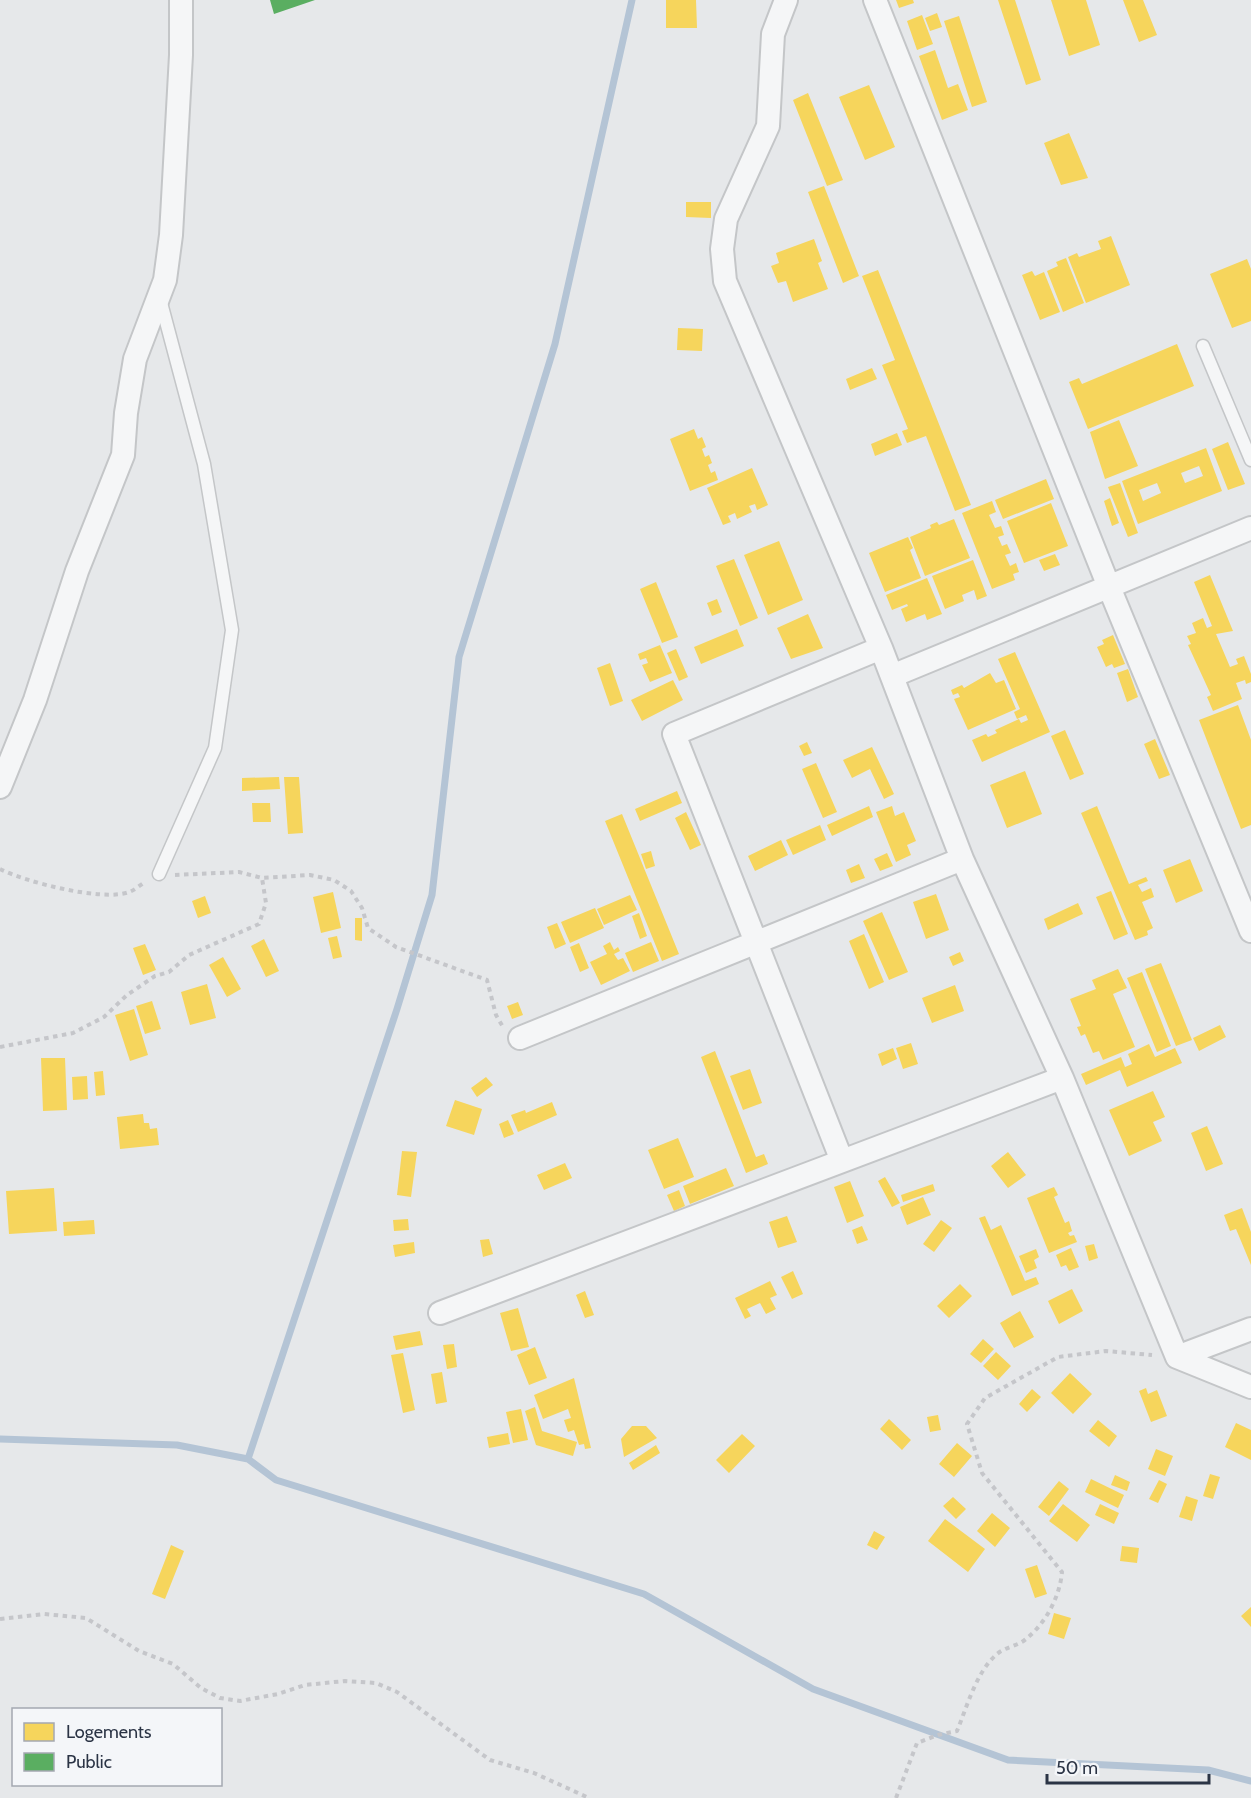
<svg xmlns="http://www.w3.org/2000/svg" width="1251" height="1798" font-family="Cabin,sans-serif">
  <rect width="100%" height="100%" fill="#e6e8ea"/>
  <path fill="#f6d55c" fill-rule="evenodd" d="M666,0H696L697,28H666Z
    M896,0H913L914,3L899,8Z
    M998,0H1015L1041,80L1026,85Z
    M1051,0H1086L1100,45L1069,56Z
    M1123,0H1143L1157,35L1139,42Z
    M937,13L942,27L930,31L925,18Z
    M922,15L933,44L917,50L907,21Z
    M959,16L987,102L972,107L944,21Z
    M935,50L948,88L958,84L968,110L942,120L919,56Z
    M869,85L895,147L865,160L839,97Z
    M808,93L843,180L827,186L793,100Z
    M1069,133L1088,178L1061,185L1044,143Z
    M824,186L859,276L843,283L808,192Z
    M686,202H711V218L686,217Z
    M1111,236L1130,285L1086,303L1068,257L1077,253L1079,257L1101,249L1098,241Z
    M814,239L822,261L818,263L828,289L793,302L786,281L778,283L771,266L779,263L776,253Z
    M1066,258L1084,303L1063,312L1047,271L1058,266L1056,262Z
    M1247,259L1251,269V321L1232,328L1210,274Z
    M878,270L971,505L955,511L926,436L907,443L902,431L908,429L882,365L895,360L862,276Z
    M1032,271L1035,276L1044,272L1060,312L1040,320L1022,275Z
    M678,328L703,329L702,351L677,350Z
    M1177,344L1194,386L1088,429L1069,382L1079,378L1082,384Z
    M872,368L877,379L850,390L846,379Z
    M1119,420L1138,466L1105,479L1090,432Z
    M694,429L698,439L702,437L706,447L702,449L705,457L709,455L712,463L708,465L711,473L715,471L718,480L690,491L670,439Z
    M897,433L902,445L875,456L871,444Z
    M1228,442L1245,484L1228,490L1212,449Z
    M1206,448L1222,491L1138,524L1122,481ZM1199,466L1203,476L1185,483L1181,473ZM1157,483L1161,493L1143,501L1139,490Z
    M752,468L768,505L757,510L755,504L749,506L752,512L737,519L735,513L728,516L731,522L723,525L707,488Z
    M1046,479L1054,499L1003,519L995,500Z
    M1120,483L1138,533L1128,537L1108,487Z
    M1110,498L1119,523L1112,526L1104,501Z
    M992,501L996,512L989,515L995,528L1001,526L1004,535L998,537L1002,546L1007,544L1011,553L1005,555L1010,566L1016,563L1019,572L1013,574L1015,580L992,589L962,513Z
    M1051,503L1068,546L1024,563L1007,521Z
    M954,519L970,558L925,576L910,537L931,528L930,525L937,522L939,525Z
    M908,537L913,548L910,550L921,578L885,592L869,553Z
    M779,541L803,600L768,615L744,555Z
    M1055,554L1060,565L1044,571L1039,560Z
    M734,559L758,618L740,626L716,566Z
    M973,560L987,596L977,600L974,590L962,595L964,601L945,609L932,576Z
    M1210,575L1233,631L1216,634L1230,667L1238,664L1236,659L1244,656L1251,674V682L1246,684L1245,680L1236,683L1242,699L1213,711L1207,697L1211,695L1188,645L1191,644L1187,636L1196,633L1192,623L1203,618L1207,628L1212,626L1194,582Z
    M927,578L942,614L927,620L925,614L906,622L901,609L908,606L907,604L892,610L886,595Z
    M656,582L678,637L662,643L640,589Z
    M717,599L722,612L712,616L707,603Z
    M808,614L823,648L791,659L777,628Z
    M737,629L744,646L701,664L694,647Z
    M1113,635L1125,664L1114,668L1112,664L1106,667L1097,647L1104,644L1102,640Z
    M660,645L672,673L650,682L642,665L648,663L646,658L640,660L638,654Z
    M676,649L688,677L679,681L667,653Z
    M1015,652L1050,732L982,762L972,740L986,734L988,737L997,733L995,730L1019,719L1021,723L1028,720L1026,715L1017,719L1014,712L1020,709L998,659Z
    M610,663L623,701L610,706L597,668Z
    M1128,669L1138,697L1127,702L1117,673Z
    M990,673L996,683L1004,680L1016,709L968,730L954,699L960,697L958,693L953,695L951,690L962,685L964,688Z
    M673,680L683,700L642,721L631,700Z
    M1238,705L1251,740V825L1241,829L1199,720Z
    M1065,730L1084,774L1070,780L1051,736Z
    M1155,739L1170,775L1159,779L1144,744Z
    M807,742L812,753L804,756L799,746Z
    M872,747L894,794L884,799L870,769L852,778L843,760Z
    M816,763L837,812L823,818L802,769Z
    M1025,771L1042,814L1007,828L990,785Z
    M279,777L280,789L242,791V778Z
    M284,777H299L303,833L288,834Z
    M677,791L682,803L640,821L635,809Z
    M252,803H270L271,822H253Z
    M869,806L873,817L832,836L827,825Z
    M892,806L895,816L904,812L916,841L907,845L911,855L896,862L876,812Z
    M1097,806L1129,884L1146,877L1148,881L1138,885L1142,892L1151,888L1154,897L1142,902L1153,928L1147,931L1148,935L1135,940L1081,813Z
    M686,812L701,845L690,850L675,818Z
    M622,814L679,954L662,961L605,821Z
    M820,825L826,840L793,855L786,840Z
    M781,840L788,855L755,871L748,856Z
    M651,851L655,866L646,869L641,854Z
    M887,853L893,866L880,871L874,859Z
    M1190,859L1203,891L1176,903L1163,870Z
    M859,864L865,878L851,883L846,870Z
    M1111,891L1128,934L1114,940L1096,897Z
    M333,892L341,928L321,933L313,897Z
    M936,894L949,930L926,939L913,902Z
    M630,895L637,910L604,925L597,909Z
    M205,896L211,913L198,918L192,901Z
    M1078,903L1083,914L1048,930L1044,919Z
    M595,908L604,928L570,943L561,922Z
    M882,912L908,972L889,980L863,921Z
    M639,913L647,936L640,939L632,916Z
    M355,918H362V941L355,940Z
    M557,923L566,944L555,949L547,927Z
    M864,934L884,982L869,989L849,941Z
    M337,936L342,957L333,959L328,938Z
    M264,939L279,971L266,977L251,946Z
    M610,942L614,950L618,947L620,951L614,954L618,960L623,958L630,971L601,985L590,962L607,954L603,946Z
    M651,942L659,961L633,972L625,953Z
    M579,943L589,968L580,972L570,947Z
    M145,944L156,970L143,975L133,948Z
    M960,952L964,961L953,966L949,957Z
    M223,957L241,989L227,997L209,965Z
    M1161,963L1192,1040L1176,1046L1145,969Z
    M1118,969L1127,988L1113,994L1135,1047L1103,1060L1099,1051L1093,1053L1085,1034L1081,1036L1077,1027L1081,1026L1070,999L1096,989L1092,980Z
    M1142,972L1171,1046L1157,1052L1127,978Z
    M207,984L216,1018L190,1025L181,992Z
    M955,985L964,1011L932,1023L922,998Z
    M152,1001L161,1029L145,1034L136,1006Z
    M518,1002L523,1015L512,1019L507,1006Z
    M134,1009L148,1055L130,1061L115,1015Z
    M1220,1025L1226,1037L1199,1051L1193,1038Z
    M911,1043L918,1064L903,1069L896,1048Z
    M1149,1044L1155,1057L1175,1048L1182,1063L1127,1087L1120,1070L1086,1085L1081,1074L1121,1057L1125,1067L1132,1064L1128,1054Z
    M893,1048L897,1059L882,1066L878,1054Z
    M715,1051L756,1157L764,1154L768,1164L746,1173L701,1057Z
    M41,1058H65L67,1110L43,1111Z
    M750,1069L762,1103L743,1110L730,1076Z
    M103,1071L105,1095L96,1096L94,1072Z
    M87,1076L88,1099L73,1100L72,1077Z
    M486,1077L493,1085L477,1097L471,1088Z
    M1153,1091L1165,1117L1153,1122L1162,1141L1129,1156L1109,1110Z
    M455,1100L482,1109L474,1135L446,1126Z
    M552,1102L557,1115L518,1132L511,1115L525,1110L526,1113Z
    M143,1114L144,1123H149L150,1129L157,1128L159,1145L120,1149L117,1117Z
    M508,1120L514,1134L504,1138L499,1124Z
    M1207,1126L1223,1164L1206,1171L1191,1133Z
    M678,1138L694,1177L664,1189L648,1150Z
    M402,1151L417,1152L411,1197L397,1195Z
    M1008,1152L1026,1175L1008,1188L991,1166Z
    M565,1163L572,1178L544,1190L537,1175Z
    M726,1168L734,1186L690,1204L683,1186Z
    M885,1177L900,1203L892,1207L878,1181Z
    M850,1181L864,1216L847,1223L834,1187Z
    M933,1184L935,1191L903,1202L901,1195Z
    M1054,1187L1058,1195L1054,1197L1065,1223L1069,1221L1072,1231L1068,1233L1070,1236L1074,1235L1077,1242L1049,1253L1027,1198Z
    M54,1188L57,1231L9,1234L6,1191Z
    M679,1190L685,1206L674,1211L667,1195Z
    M923,1197L931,1215L907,1225L900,1207Z
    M1242,1208L1251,1232V1265L1236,1229L1230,1231L1224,1215Z
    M787,1216L797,1242L778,1248L769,1222Z
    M985,1216L991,1230L1001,1225L1025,1281L1036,1277L1039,1284L1012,1296L979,1218Z
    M408,1219L409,1230L394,1231L393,1220Z
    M94,1220L95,1234L64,1236L63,1222Z
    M941,1220L952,1228L934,1252L923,1244Z
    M862,1226L868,1240L857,1244L852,1230Z
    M489,1239L493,1254L483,1257L480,1240Z
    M414,1242L415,1253L395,1257L393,1245Z
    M1094,1244L1098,1258L1089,1261L1085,1246Z
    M1071,1248L1079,1267L1069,1271L1066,1265L1061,1267L1056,1255Z
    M1036,1249L1039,1257L1034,1260L1037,1268L1026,1273L1019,1256Z
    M793,1271L803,1294L792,1299L781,1277Z
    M770,1281L777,1295L770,1298L776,1309L766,1314L760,1303L747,1309L751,1316L745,1319L735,1298Z
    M960,1284L972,1296L949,1318L937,1306Z
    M1072,1289L1083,1311L1059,1324L1048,1301Z
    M585,1291L594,1315L585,1318L576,1295Z
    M518,1308L529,1347L511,1351L500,1313Z
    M1020,1311L1034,1337L1014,1348L1000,1323Z
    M420,1331L423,1345L396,1350L393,1336Z
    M983,1339L994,1349L981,1363L970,1354Z
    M454,1344L457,1367L447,1369L443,1345Z
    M535,1347L547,1378L529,1385L517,1355Z
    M996,1352L1011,1366L998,1380L983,1366Z
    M403,1353L415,1410L403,1413L391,1355Z
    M442,1372L447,1402L436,1404L431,1374Z
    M1070,1373L1092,1394L1073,1414L1051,1393Z
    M574,1378L591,1448L585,1449L584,1444L579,1445L574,1430L568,1432L564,1420L571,1418L568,1409L543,1419L534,1395Z
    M1146,1388L1148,1394L1157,1390L1167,1416L1151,1422L1139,1391Z
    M1032,1389L1041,1397L1027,1412L1019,1404Z
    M535,1407L542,1431L577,1442L573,1456L536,1445L525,1411Z
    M521,1409L528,1440L513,1443L506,1412Z
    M938,1415L941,1430L930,1432L927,1417Z
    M889,1419L911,1440L902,1450L880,1429Z
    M1098,1420L1117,1436L1109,1447L1089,1431Z
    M1236,1423L1251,1430V1460L1225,1447Z
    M632,1426H646L657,1438L624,1457L621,1439Z
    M508,1433L510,1444L489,1448L487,1437Z
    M742,1434L755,1446L729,1473L716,1460Z
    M957,1443L972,1456L954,1477L939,1464Z
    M656,1445L660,1453L633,1470L629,1463Z
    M1156,1449L1173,1456L1165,1476L1148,1469Z
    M1210,1474L1220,1477L1213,1499L1203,1496Z
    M1115,1475L1130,1482L1127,1491L1111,1485Z
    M1091,1479L1124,1495L1118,1508L1085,1492Z
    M1159,1480L1167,1484L1158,1503L1149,1499Z
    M1059,1481L1069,1489L1049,1516L1038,1507Z
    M1186,1496L1198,1500L1192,1521L1179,1517Z
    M953,1497L966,1509L956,1519L943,1506Z
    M1063,1504L1090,1525L1077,1542L1049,1521Z
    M1100,1504L1119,1513L1114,1524L1095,1515Z
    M992,1513L1010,1528L995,1547L977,1531Z
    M945,1519L985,1549L968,1572L928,1541Z
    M874,1531L885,1537L877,1550L867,1545Z
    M171,1545L184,1551L165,1599L152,1594Z
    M1122,1546L1139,1548L1137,1563L1120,1561Z
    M1037,1565L1047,1594L1035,1598L1025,1569Z
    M1251,1607V1627L1241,1616Z
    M1054,1613L1071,1618L1064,1639L1048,1634Z"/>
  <path fill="#5aae61" d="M270,0H315L274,14Z"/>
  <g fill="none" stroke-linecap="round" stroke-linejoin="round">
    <path stroke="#b4c4d5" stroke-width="7" d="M0,1439L177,1445L248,1459L276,1480L644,1594L813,1689L1008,1760L1208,1770L1251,1781
      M248,1459L397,1009L432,895L459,657L555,344L632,0"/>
    <g stroke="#c4c6c8" stroke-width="15">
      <path id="service" d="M1203,346L1251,460
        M159,874L215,748L232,630L204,464L160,299"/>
    </g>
    <g stroke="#c4c6c8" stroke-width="26">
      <path id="minor" d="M786,0L773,34L768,126L726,219L722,249L725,281L881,648L962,859L1062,1078L1177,1357L1251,1387
        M875,0L1109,587L1251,931
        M892,676L1251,528
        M0,787L35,700L77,571L123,455L126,413L135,359L165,280L171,235L181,55V0
        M520,1038L962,859
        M842,1161L674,734L881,648
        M440,1313L1062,1078
        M1177,1357L1251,1329"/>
    </g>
    <path stroke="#c5c6ca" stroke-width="4" stroke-dasharray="4.5 4.5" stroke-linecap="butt" d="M0,869C25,882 103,902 129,892C135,890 140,885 145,882
      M175,875L239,872L262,878L310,875L334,880L351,891L362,908L368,928L396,947L487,980L496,1015L503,1027
      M0,1047L73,1033L104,1017L127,995L155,976L169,972L189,955L259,924L266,903L262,878
      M0,1619L44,1614L86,1618L139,1651L173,1664L201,1688L220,1698L240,1701L278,1694L305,1685L345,1681L376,1683L397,1692L490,1760L534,1773L589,1798
      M896,1798L917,1743L938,1735L957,1731C967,1707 976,1672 997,1654C1005,1647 1018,1646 1026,1639C1046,1623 1060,1596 1062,1572L982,1473L967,1424L985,1398L1058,1357L1106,1351L1152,1355"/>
    <use href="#service" stroke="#f5f6f7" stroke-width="12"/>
    <use href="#minor" stroke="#f5f6f7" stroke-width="22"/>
  </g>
  <rect x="12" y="1708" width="210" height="78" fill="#f4f6f9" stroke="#a4a8b1" stroke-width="1.5"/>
  <rect x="24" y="1723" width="30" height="18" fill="#f6d55c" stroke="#a4a8b1" stroke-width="1.5"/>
  <text x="66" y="1738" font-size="18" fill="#2b3445">Logements</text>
  <rect x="24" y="1753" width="30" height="18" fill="#5aae61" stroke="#a4a8b1" stroke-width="1.5"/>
  <text x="66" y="1768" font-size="18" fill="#2b3445">Public</text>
  <path d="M1047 1774v9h162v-9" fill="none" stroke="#2b3445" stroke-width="3"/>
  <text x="1056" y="1774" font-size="18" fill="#2b3445" stroke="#f4f6f9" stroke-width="4.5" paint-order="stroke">50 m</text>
</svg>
